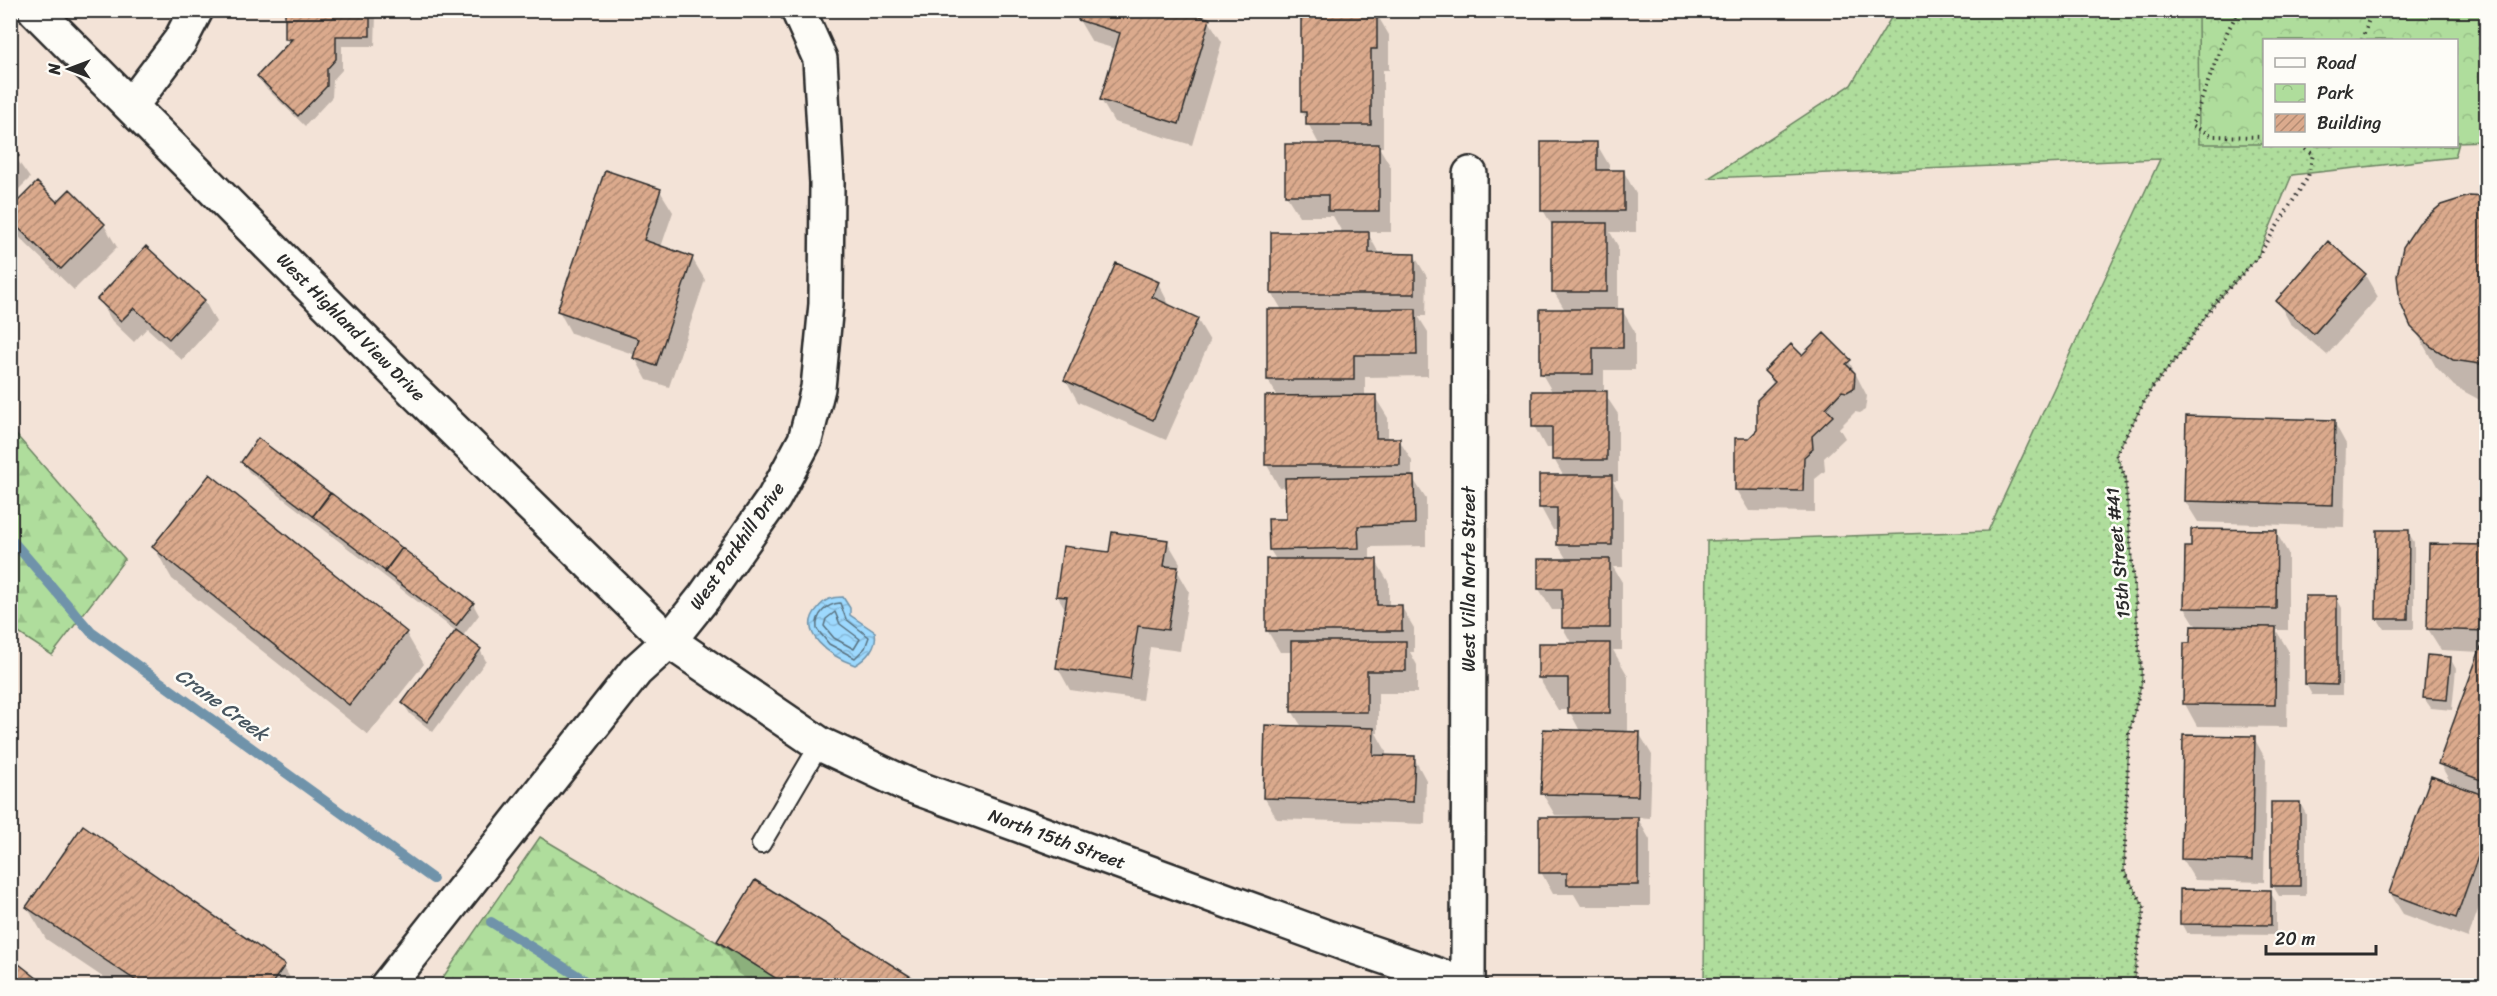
<svg xmlns="http://www.w3.org/2000/svg" width="2497" height="996" font-family="Sriracha,sans-serif">
  <defs>
    <pattern id="grass-dots" width="8" height="8" patternUnits="userSpaceOnUse" patternTransform="scale(1.5)"><rect width="8" height="8" fill="#afdd9c"/><path d="M2 2h.1M6 6h.1" fill="none" stroke="#97be87" stroke-width="1.8" stroke-linecap="round"/></pattern>
    <pattern id="forest-firs" width="22" height="20" patternUnits="userSpaceOnUse" patternTransform="scale(1.5)"><rect width="22" height="20" fill="#afdd9c"/><path d="M5 1l3.5 6h-7zM16 11l3.5 6h-7z" fill="#97be87"/></pattern>
    <pattern id="park-crowns" width="20" height="18" patternUnits="userSpaceOnUse" patternTransform="scale(1.5)"><rect width="20" height="18" fill="#afdd9c"/><path d="M2 6a3 3 0 1 1 6 0M12 15a3 3 0 1 1 6 0" fill="none" stroke="#97be87"/></pattern>
    <pattern id="water-waves" width="16" height="10" patternUnits="userSpaceOnUse" patternTransform="scale(1.5)"><rect width="16" height="10" fill="#9dd9fe"/><path d="M0 5q4-4 8 0t8 0" fill="none" stroke="#87bada"/></pattern>
    <pattern id="building-hatch" width="6" height="6" patternUnits="userSpaceOnUse" patternTransform="scale(1.5)"><rect width="6" height="6" fill="#dbaa8d"/><path d="M-1 1l2-2M0 6l6-6M5 7l2-2" fill="none" stroke="#b28b73"/></pattern>
  </defs>
  <rect width="100%" height="100%" fill="#f3e3d7"/>
  <filter id="ink" filterUnits="userSpaceOnUse"><feTurbulence type="fractalNoise" baseFrequency=".0167" numOctaves="2"/><feDisplacementMap in="SourceGraphic" scale="12" xChannelSelector="R" yChannelSelector="G"/><feConvolveMatrix kernelMatrix="1 2 1 2 8 2 1 2 1" color-interpolation-filters="sRGB"/></filter>
  <g filter="url(#ink)">
    <path fill="url(#grass-dots)" stroke="#6d8464" stroke-width="1.5" fill-rule="evenodd" d="M1895,11H2486L2466,117L2455,157L2292,175L2257,258L2214,304L2179,355L2151,389L2116,454L2125,477L2142,681L2129,733L2124,870L2144,906L2133,985L1704,986L1707,541L1988,531L2160,159L1709,178L1851,85ZM2264,40H2456V146H2264Z"/>
    <path fill="url(#forest-firs)" stroke="#6d8464" stroke-width="1.5" d="M11,429L125,559L52,655L11,628Z
      M540,837L789,985L437,986Z"/>
    <path fill="url(#park-crowns)" stroke="#6d8464" stroke-width="1.5" d="M2198,11H2486V141L2457,142L2456,40H2264V144H2199Z"/>
    <path fill="url(#water-waves)" stroke="#6f93aa" stroke-width="1.5" d="M843,597L850,608V615L875,632C878,646 866,659 855,665C832,657 795,633 818,608C825,599 832,597 843,597Z"/>
    <path fill="#0003" d="M286,10H373L376,15L375,46H342V70L333,80L332,97L305,126L265,87L259,77L289,44L286,38Z
      M1376,13L1389,35V70H1383V147H1379L1391,167V232H1367L1380,255H1414L1427,277L1426,316H1418L1428,332V376L1365,377V397H1375L1388,418V440H1399L1412,461V477L1426,499V546L1370,547V561H1376L1389,583V606H1401L1414,628V652H1410L1417,665V693H1378V733H1376L1386,751V757L1414,758L1426,780L1425,824L1277,819L1264,797L1302,727L1292,711V652H1280L1267,630L1277,561L1270,550L1288,520L1287,486L1279,487L1267,465L1278,397L1268,380L1282,310L1272,293L1343,234L1333,216H1299L1286,195L1320,146L1302,112Z
      M1079,20L1209,21L1222,42L1192,145L1114,122L1101,100L1116,49L1092,42Z
      M1596,143L1609,165V172H1624L1636,194V232H1610L1618,246V310H1622L1635,332V370H1604V393L1618,414V481H1613L1623,499V567H1613L1622,582V650H1613L1628,676V733H1639L1652,755L1650,818L1637,817L1650,840V906H1581L1574,894H1553L1541,872L1582,816L1555,815L1542,793L1580,731L1569,710H1558L1539,678V644H1572L1563,628V610H1552L1539,589L1567,560L1558,545V530H1553L1541,508V477H1564L1554,459V448H1546L1534,426L1553,393L1542,374L1565,310L1554,292V229L1543,210Z
      M10,150L30,178L10,198Z
      M70,191L104,225L117,247L74,290L19,237L10,221V211L57,204Z
      M660,191L673,212L661,247L692,258L705,280L669,387L647,380L635,358L636,355L571,333L559,311Z
      M2469,197L2486,198V401L2478,399L2454,386L2436,367L2413,326Z
      M2329,243L2365,275L2378,297L2327,355L2290,323L2278,301Z
      M1158,283L1170,306L1197,319L1210,341L1166,440L1078,402L1066,380Z
      M99,299L204,300L216,322L182,360L147,328L134,342L112,321Z
      M1802,357L1849,361L1867,396L1865,410L1860,413L1855,412L1839,428L1845,438L1824,458L1825,471L1815,479V512L1749,511L1736,490L1750,440L1759,431L1774,385L1766,372Z
      M2482,419H2486V458L2481,448Z
      M2334,422L2346,444L2344,527L2198,522L2185,501Z
      M259,440L473,604L479,615L462,637L480,650L486,661L433,732L410,714L403,703L457,632L249,472L242,462Z
      M2276,532L2288,553V630H2276L2288,650L2287,727L2197,726L2185,704L2192,644L2197,627L2185,608Z
      M2408,532L2414,542V629H2384L2377,618Z
      M1167,541L1180,563L1178,572L1189,591L1180,651L1150,647L1142,700L1070,690L1058,668L1067,612L1057,595L1111,554Z
      M2430,545L2486,547V888L2468,938L2403,914L2390,893L2452,785L2440,764L2481,652L2441,650L2428,629Z
      M154,547L406,633L424,664L368,735L172,579Z
      M2336,597L2342,608V695H2312L2306,684Z
      M2450,658L2456,669L2452,710L2431,708L2424,698Z
      M2254,738L2266,760L2264,882L2195,880L2182,859Z
      M2300,803L2306,814V896H2279L2273,886Z
      M2270,892L2276,902V935L2187,934L2181,923Z
      M27,907L283,966L295,986H116L46,939Z
      M718,941L923,986H757L737,973Z"/>
    <g fill="none" stroke-linecap="round" stroke-linejoin="round">
      <path stroke="#59717f" stroke-width="1.5" d="M840,603L846,619L869,637L865,648L855,658L829,644L817,629C815,614 827,604 840,603Z
        M835,612L840,624L860,639L854,649L834,638L824,626L826,619Z"/>
      <path stroke="#6f93aa" stroke-width="10" d="M10,538L91,632L433,879
        M491,922L594,986"/>
    </g>
    <path fill="url(#building-hatch)" stroke="#2b2b2b" stroke-width="1.5" d="M285,10H370V36H336V59L327,69V86L298,116L257,76L292,39H285Z
      M1080,10H1181L1210,19L1179,124L1100,100L1120,33L1078,20Z
      M1301,11H1377V49H1371V125H1306V112H1301Z
      M1541,142H1597V170H1624V211H1541Z
      M1285,144H1379V211H1328V195H1285Z
      M10,147L19,156L10,164Z
      M605,170L661,189L644,240L693,257L656,366L633,358L639,339L557,311Z
      M37,182L57,202L70,189L105,224L61,269L10,220V209Z
      M2469,196L2486,197V363L2480,364L2453,360L2430,346L2411,327L2400,302L2397,276L2403,247L2419,223L2441,205Z
      M1552,223H1607V292H1552Z
      M1271,232H1369V253L1415,254V294H1271Z
      M2328,241L2366,274L2314,334L2276,301Z
      M146,246L205,300L169,339L134,308L121,321L97,299Z
      M1116,263L1159,282L1152,297L1198,318L1153,420L1064,380Z
      M1267,309H1416L1417,355H1354V380H1267Z
      M1540,309H1623V348H1593V374H1540Z
      M1824,333L1851,360L1846,364L1855,373L1854,388L1847,392L1842,391L1826,408L1833,416L1812,436L1813,449L1804,457L1803,491L1735,490V438H1749L1757,430V400L1775,382L1764,371L1791,344L1802,355Z
      M1532,391H1607V460H1552V427H1532Z
      M1376,395V438H1400V465H1265V396Z
      M2186,416L2335,420L2333,505L2184,501Z
      M2480,417H2486V449H2480Z
      M258,438L330,493L313,516L241,462Z
      M210,474L407,632L349,705L152,547Z
      M1539,475H1612V545H1557V508H1539Z
      M1414,476L1415,524L1358,526L1359,548L1269,550L1268,519H1286L1285,478Z
      M331,493L402,548L385,571L313,516Z
      M2191,529L2277,530L2276,609L2184,608L2185,547H2191Z
      M2377,530H2409L2408,619H2376Z
      M1112,532L1168,540L1164,566L1178,567L1168,630L1138,626L1130,679L1056,668L1067,597L1056,596L1063,546L1109,552Z
      M2429,544L2486,545V631L2427,629Z
      M402,548L474,603L456,626L385,572Z
      M1266,559H1377V605H1402V631H1266Z
      M1538,559H1610V628H1562V589H1538Z
      M2305,596H2337V685L2305,684Z
      M2191,626L2276,627L2275,705L2183,704L2184,643H2190Z
      M456,630L481,649L427,722L402,703Z
      M1291,641H1406V671H1367V712H1291Z
      M1538,643H1610V713H1568V678H1538Z
      M2481,647L2486,650V782L2438,764Z
      M2427,655L2451,657L2447,700L2423,698Z
      M1265,725L1374,728L1373,755L1415,756L1413,802L1263,798Z
      M1543,729L1640,732L1638,796L1541,794Z
      M2183,735L2255,736L2252,861L2181,859Z
      M2431,776L2486,796V834L2456,918L2389,893Z
      M2271,802H2300V886H2271Z
      M1539,817H1638V885H1567V873H1539Z
      M83,825L285,965L270,986H144L26,907Z
      M755,880L926,986H788L717,941Z
      M2180,889L2271,890V925L2180,924Z
      M10,957L47,986H10Z"/>
    <g fill="none" stroke-linecap="round" stroke-linejoin="round">
      <g stroke="#2b2b2b" stroke-width="22">
        <path id="service" d="M761,844L820,744"/>
      </g>
      <g stroke="#2b2b2b" stroke-width="38">
        <path id="minor" d="M35,10L414,391L669,641
          M131,106L180,41L196,10
          M1468,985L1470,174
          M387,986L636,671L669,641L705,596L774,498L805,440L810,421L818,388L826,304L827,183L820,59L798,10"/>
      </g>
      <g stroke="#2b2b2b" stroke-width="38">
        <path id="tertiary" d="M669,641L820,744L906,784L1343,943L1470,986"/>
      </g>
      <path stroke="#2b2b2b" stroke-width="4" stroke-dasharray="1.5 4.5" stroke-linecap="butt" d="M2239,10L2226,34L2192,125L2212,136L2264,137
        M2362,40L2372,10
        M2133,986L2144,906L2124,871L2129,733L2142,681L2125,477L2116,454L2151,389L2179,355L2214,304L2257,258L2308,177L2313,154L2300,146"/>
      <use href="#service" stroke="#fdfcf7" stroke-width="18"/>
      <use href="#minor" stroke="#fdfcf7" stroke-width="33"/>
      <use href="#tertiary" stroke="#fdfcf7" stroke-width="33"/>
    </g>
  </g>
  <g text-anchor="middle" stroke-width="5" stroke-linejoin="round" paint-order="stroke">
    <g font-size="18" fill="#2b2b2b" stroke="#fdfcf7">
      <text transform="translate(351 327) rotate(45)" y="6">West Highland View Drive</text>
      <text transform="translate(737 546) rotate(-55)" y="6">West Parkhill Drive</text>
      <text transform="translate(2118 553) rotate(-95)" y="6">15th Street #41</text>
      <text transform="translate(1469 579) rotate(-90)" y="6">West Villa Norte Street</text>
      <text transform="translate(1057 839) rotate(20)" y="6">North 15th Street</text>
    </g>
    <g font-size="20" font-style="italic" fill="#485660" stroke="#fdfcf7">
      <text transform="translate(222 704) rotate(36)" y="7">Crane Creek</text>
    </g>
  </g>
  <rect width="2497" height="996" fill="none" stroke="#fdfcf7" stroke-width="36"/>
  <rect x="18" y="18" width="2461" height="960" fill="none" stroke="#2b2b2b" stroke-width="2" filter="url(#ink)"/>
  <rect x="2263" y="39" width="195" height="108" fill="#fdfcf7" stroke="#a9a8a5" stroke-width="1.5"/>
  <rect x="2275" y="58" width="30" height="9" fill="#fdfcf7" stroke="#a9a8a5" stroke-width="1.5"/>
  <text x="2317" y="69" font-size="18" fill="#2b2b2b">Road</text>
  <rect x="2275" y="84" width="30" height="18" fill="url(#park-crowns)" stroke="#a9a8a5" stroke-width="1.5"/>
  <text x="2317" y="99" font-size="18" fill="#2b2b2b">Park</text>
  <rect x="2275" y="114" width="30" height="18" fill="url(#building-hatch)" stroke="#a9a8a5" stroke-width="1.5"/>
  <text x="2317" y="129" font-size="18" fill="#2b2b2b">Building</text>
  <g transform="translate(69 69) rotate(270)" stroke="#fdfcf7" stroke-width="4.5" paint-order="stroke">
  <path d="M0-4.5L10 22L0 15L-10 22Z" fill="#2b2b2b"/>
  <text y="-9" font-size="16" font-weight="bold" text-anchor="middle" fill="#2b2b2b">N</text>
  </g>
  <path d="M2266 945v9h110v-9" fill="none" stroke="#2b2b2b" stroke-width="3"/>
  <text x="2275" y="945" font-size="18" fill="#2b2b2b" stroke="#fdfcf7" stroke-width="4.5" paint-order="stroke">20 m</text>
</svg>
